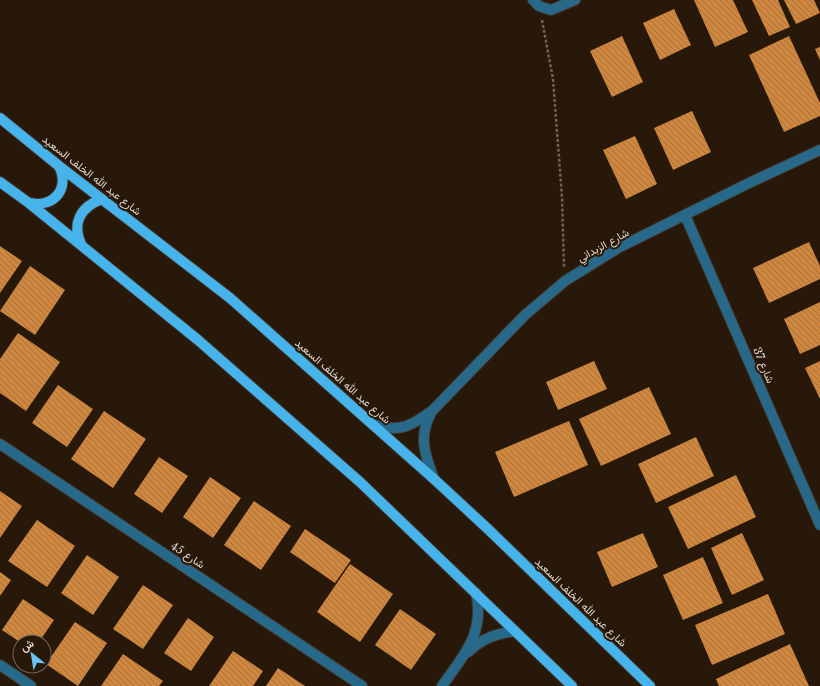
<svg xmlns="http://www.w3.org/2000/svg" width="820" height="686" font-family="'Libre Baskerville',Vazirmatn,serif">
  <defs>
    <pattern id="building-back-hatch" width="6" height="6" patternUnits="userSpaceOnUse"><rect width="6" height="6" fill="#cf863e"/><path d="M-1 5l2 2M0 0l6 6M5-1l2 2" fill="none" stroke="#a5713e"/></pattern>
  </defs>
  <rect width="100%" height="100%" fill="#281809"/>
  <path fill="url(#building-back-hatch)" d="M694,0H733L748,32L715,47Z
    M752,0H778L790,27L769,36Z
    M784,0H814L820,13L796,24Z
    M674,9L691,45L660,60L643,23Z
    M622,36L643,82L612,97L590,51Z
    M789,36L820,103V116L784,132L749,55Z
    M820,47V60L815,49Z
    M692,111L711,152L673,170L654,128Z
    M635,136L657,184L626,199L603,150Z
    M809,242L820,266V279L769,303L753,268Z
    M0,246L22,261L0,293Z
    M30,266L65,290L35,335L0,311Z
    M820,302V345L800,354L784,319Z
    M18,333L60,362L26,411L0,393V359Z
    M594,361L607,389L558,410L546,382Z
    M820,361V399L805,368Z
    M58,385L93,409L67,447L32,423Z
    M649,387L671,434L601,466L579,419Z
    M104,411L146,439L113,488L71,459Z
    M569,421L588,465L514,497L495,452Z
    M696,437L714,476L656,503L638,464Z
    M159,457L188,476L162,513L134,494Z
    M736,475L756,517L688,549L668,507Z
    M210,477L241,498L213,538L183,517Z
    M0,491L22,506L0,538Z
    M254,501L291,526L261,570L224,545Z
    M37,520L75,546L47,587L8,561Z
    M305,529L351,560L335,583L290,552Z
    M643,533L658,567L612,587L597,552Z
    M742,533L764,580L732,595L711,548Z
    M87,555L119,577L93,615L61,593Z
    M703,557L723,603L683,620L663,575Z
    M350,564L393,594L360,642L317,612Z
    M0,572L11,580L0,596Z
    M143,585L173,605L143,649L113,629Z
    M768,594L785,634L712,665L695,625Z
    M23,599L54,620L39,642H20L2,630Z
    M400,609L436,634L411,670L375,645Z
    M188,618L214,637L191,671L164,653Z
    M75,622L107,643L78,686L46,664Z
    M790,644L809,686H719L716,679Z
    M233,651L263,671L253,686H209Z
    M123,654L163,681L159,686H101Z
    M278,668L305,686H266Z"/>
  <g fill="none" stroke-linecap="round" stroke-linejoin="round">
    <g stroke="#423325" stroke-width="12">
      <path id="minor" d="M533,0L539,6L551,10L575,0
        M685,215L820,525
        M431,413C418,437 425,455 434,479
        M375,425C400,433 413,425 433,410L525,315L565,281L618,248L749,183L820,150
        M0,444L362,686
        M468,652C483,638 495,634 515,631
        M0,665L31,686
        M442,686C464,655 485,633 476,593"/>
    </g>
    <g stroke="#423325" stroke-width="12">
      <path id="major" d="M0,118L59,166L230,298L434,479L489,530L650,686
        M0,182L29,203L198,340L360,482L572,686
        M29,203C54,208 70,189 59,166
        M82,246C71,224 80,207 102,199"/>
    </g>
    <path stroke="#706255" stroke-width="2.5" stroke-dasharray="3 2" stroke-linecap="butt" d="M542,20L553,79L562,197L564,268"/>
    <use href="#minor" stroke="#286889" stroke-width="10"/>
    <use href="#major" stroke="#46b3ea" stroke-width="10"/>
  </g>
  <g text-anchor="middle" stroke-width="4" stroke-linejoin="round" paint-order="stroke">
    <g font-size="11" fill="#e2d7ce" stroke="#281809">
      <text transform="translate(92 175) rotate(38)" y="4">شارع عبد الله الخلف السعيد</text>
      <text transform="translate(603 245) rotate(-29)" y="4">شارع الزبداني</text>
      <text transform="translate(764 365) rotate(67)" y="4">شارع 37</text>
      <text transform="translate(343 381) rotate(41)" y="4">شارع عبد الله الخلف السعيد</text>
      <text transform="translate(188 555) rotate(34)" y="4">شارع 45</text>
      <text transform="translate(581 602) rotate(44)" y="4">شارع عبد الله الخلف السعيد</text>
    </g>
  </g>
  <g transform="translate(32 654) rotate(330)"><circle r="19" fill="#281809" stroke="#726458"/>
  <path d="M0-3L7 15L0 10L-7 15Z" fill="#6cc3f2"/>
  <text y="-6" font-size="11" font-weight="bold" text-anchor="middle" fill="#e2d7ce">ش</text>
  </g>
</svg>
